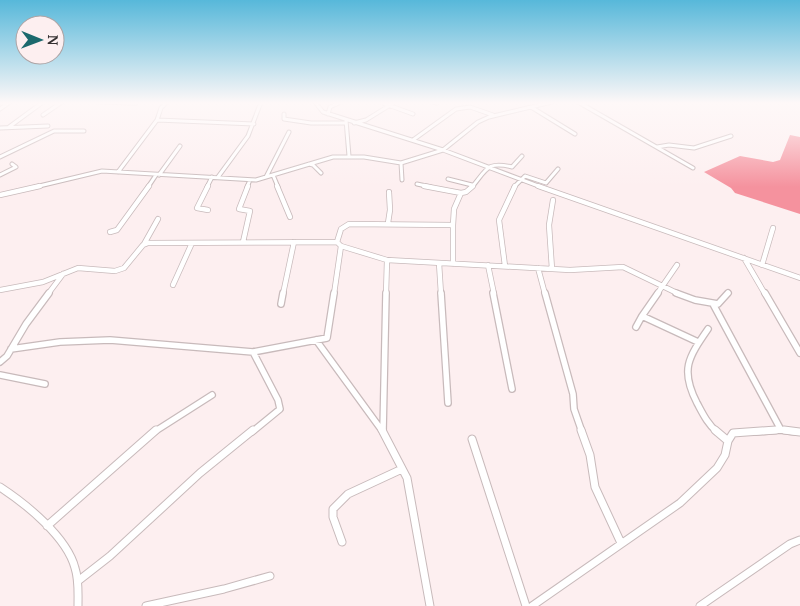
<svg xmlns="http://www.w3.org/2000/svg" width="800" height="606" font-family="'PT Serif',serif">
  <rect width="100%" height="100%" fill="#fdeff0"/>
  <path fill="#f5929e" d="M790,135L800,137V214L735,193L731,188L704,172L740,156L773,162L780,160Z"/>
  <g fill="none" stroke-linecap="round" stroke-linejoin="round">
    <g stroke="#c8babb" stroke-width="5">
      <path id="minor-far3" d="M96,102L136,103
        M315,102L323,112L443,150L541,187
        M380,102L413,114
        M432,102L437,103
        M578,102L693,168
        M531,107L575,134
        M0,109L10,102
        M284,114V119L311,123H346
        M328,114L330,107L341,102
        M43,115L62,102
        M157,120L254,124
        M346,120L349,156
        M354,123L366,120L395,102
        M9,127L43,102
        M0,128L48,126
        M413,140L456,109L470,107L493,115
        M657,147L669,145L694,148L731,136
        M0,157L54,131H84
        M401,163L402,180
        M309,164L313,165L321,173
        M118,172L157,120L161,108L167,102
        M0,175L16,167L12,164
        M159,175L180,146
        M273,175L278,187
        M218,177L248,136L261,102
        M266,177L289,132
        M448,179L472,185
        M417,184L431,187
        M35,187L102,171L256,180L333,157H364L401,163L443,150L478,122L489,117L552,102
        M148,187L156,175
        M207,187L212,177
        M247,187L250,180
        M472,187C487,169 487,161 512,167L522,156
        M514,187L525,176L546,183L558,169"/>
    </g>
    <g stroke="#c8babb" stroke-width="6">
      <path id="minor-far2" d="M208,186L197,208L208,210
        M277,186L290,217
        M424,186L461,193L454,209L453,225
        M538,186L800,278
        M461,193L466,192L473,186
        M0,195L40,186
        M388,223L390,210L389,192
        M110,232L117,230L149,186
        M243,242L250,211L239,209L248,186
        M337,242L341,229L349,224L453,225V264
        M144,244L158,219
        M744,258L765,294
        M439,263L441,294
        M488,265L494,294
        M762,265L773,228
        M505,266L499,220L515,186
        M538,268L545,294
        M552,269L549,225L553,200
        M173,285L192,243
        M0,290L43,282L78,268L115,271L124,268L143,245L148,243L337,242L341,246L387,260L570,270L623,267L679,294
        M48,294L63,274
        M283,294L294,242
        M334,294L341,246
        M386,294L387,260
        M657,294L677,265"/>
    </g>
    <g stroke="#c8babb" stroke-width="8">
      <path id="minor-far1" d="M441,293L448,403
        M493,293L512,389
        M545,293L573,394L574,409L582,432
        M658,293L642,316L698,342
        M676,293L695,300L718,304L728,293
        M765,293L800,353
        M281,304L283,293
        M713,304L781,430
        M636,327L642,316
        M708,329C688,358 680,370 697,403C703,414 707,423 717,432
        M316,340L383,432
        M11,349L60,342L110,340L253,352L327,338L334,293
        M0,362L7,356L26,324L49,293
        M0,375L45,384
        M154,432L212,395
        M252,432L280,409L278,400L253,352
        M383,432L386,293
        M756,432L781,430L796,432"/>
    </g>
    <g stroke="#c8babb" stroke-width="9">
      <path id="minor" d="M382,430L407,478L430,606
        M581,430L590,455L595,487L621,543
        M715,430L728,441
        M784,430L800,432
        M472,439L526,606
        M0,487C26,504 67,537 75,568C79,580 78,593 78,606
        M47,526L156,430
        M342,542L333,517V509L348,494L402,469
        M78,581L110,556L200,473L253,430
        M146,606L224,589L270,576
        M532,606L680,503L717,468L725,455L728,441L733,433L776,430
        M700,606L790,544L800,540"/>
    </g>
    <use href="#minor-far3" stroke="#fff" stroke-width="3"/>
    <use href="#minor-far2" stroke="#fff" stroke-width="4.5"/>
    <use href="#minor-far1" stroke="#fff" stroke-width="5.5"/>
    <use href="#minor" stroke="#fff" stroke-width="7"/>
  </g>
  <linearGradient id="sky" x2="0" y2="1"><stop stop-color="#57b8da"/><stop offset="0.55" stop-color="#fef8f8"/><stop offset="1" stop-color="#fef8f8" stop-opacity="0"/></linearGradient>
  <rect width="800" height="187" fill="url(#sky)"/>
  <g transform="translate(40 40) rotate(91)"><circle r="24" fill="#fdeff0" stroke="#ada3a4"/>
  <path d="M0-4L9 19L0 12L-9 19Z" fill="#1c696d"/>
  <text y="-8" font-size="14" font-weight="bold" text-anchor="middle" fill="#353031">N</text>
  </g>
</svg>
